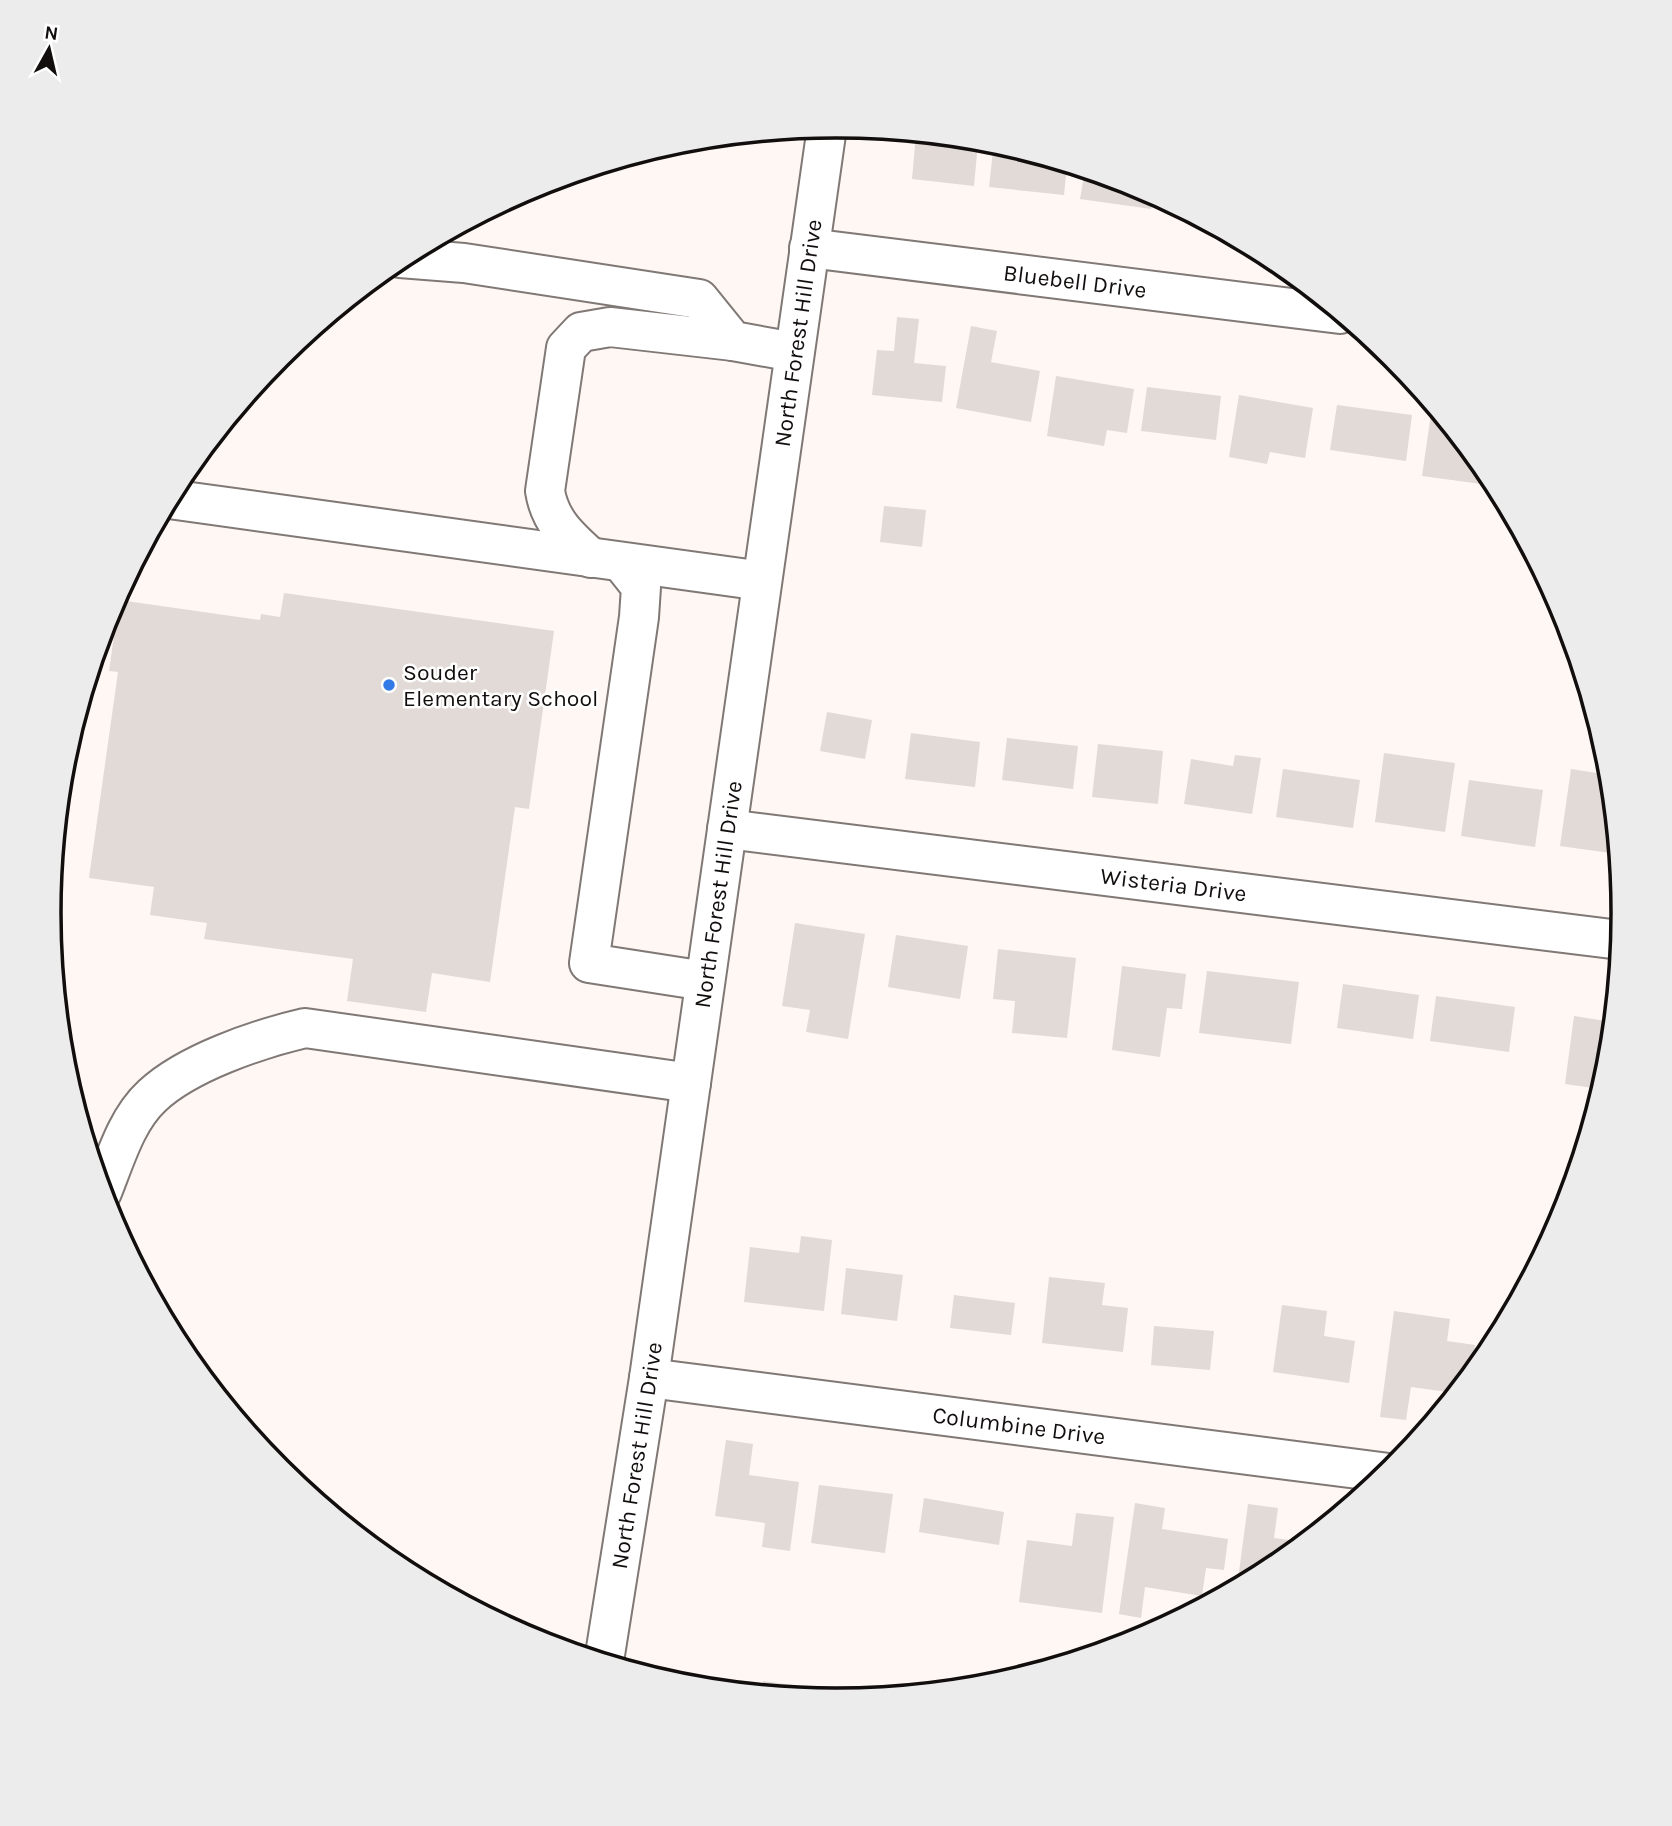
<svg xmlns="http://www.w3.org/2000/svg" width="1672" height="1826" font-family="Karla,sans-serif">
  <rect width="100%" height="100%" fill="#fef7f3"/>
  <path fill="#e1dad6" d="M916,134L978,143L974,186L912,179Z
    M994,142L1067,165L1064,195L989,187Z
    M1085,170L1138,186L1154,195L1151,209L1080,199Z
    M1172,204L1190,214H1189L1171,211Z
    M897,317L919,319L914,363L946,366L942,402L872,395L877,350L894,351Z
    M971,326L997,331L991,362L1040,371L1031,422L956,408Z
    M1056,376L1134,389L1127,433L1107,430L1104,446L1047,436Z
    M1147,387L1221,396L1216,440L1141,431Z
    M1239,395L1313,408L1305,458L1270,452L1267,464L1229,457Z
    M1337,405L1412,415L1406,461L1330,450Z
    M1431,414L1441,416L1496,486L1422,476Z
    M884,506L926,510L922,547L880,542Z
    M284,593L554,631L529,809L515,807L490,982L432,973L426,1012L347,1001L353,959L204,939L207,923L150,915L154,887L89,878L118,672L109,671L119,600L260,620L261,614L280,617Z
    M827,712L872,720L865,759L820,751Z
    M911,733L980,742L975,787L905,779Z
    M1007,738L1078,746L1073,789L1002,780Z
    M1098,744L1163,751L1158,804L1092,797Z
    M1384,753L1455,763L1445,832L1375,822Z
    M1235,755L1261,758L1252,814L1184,804L1191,759L1233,766Z
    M1283,769L1360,780L1353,828L1276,817Z
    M1571,769L1609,775L1617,854L1560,846Z
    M1469,780L1543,790L1535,847L1461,836Z
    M795,923L865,934L848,1039L806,1032L810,1010L782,1006Z
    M896,935L968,946L960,999L888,987Z
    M998,949L1076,958L1067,1038L1012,1033L1015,1001L993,999Z
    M1122,966L1186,974L1182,1009L1167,1008L1160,1057L1112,1050Z
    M1207,971L1299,982L1291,1044L1199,1033Z
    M1343,984L1419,995L1413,1039L1337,1028Z
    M1436,996L1515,1007L1509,1052L1430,1041Z
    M1574,1016L1612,1022L1608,1067L1601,1089L1565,1084Z
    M801,1236L832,1240L824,1311L744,1302L750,1247L799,1253Z
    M846,1268L903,1275L897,1321L841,1314Z
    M1049,1277L1105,1283L1102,1305L1128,1308L1123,1352L1042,1343Z
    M954,1295L1015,1303L1011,1335L950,1328Z
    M1282,1305L1327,1311L1324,1336L1355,1341L1349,1383L1273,1372Z
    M1394,1311L1450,1319L1447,1341L1475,1345L1471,1373L1455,1393L1411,1387L1406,1420L1380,1417Z
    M1154,1326L1214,1331L1210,1370L1151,1365Z
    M726,1440L753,1444L749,1475L799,1482L790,1551L762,1547L765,1523L715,1516Z
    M819,1485L893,1494L885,1553L811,1543Z
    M924,1498L1004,1512L999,1545L919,1532Z
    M1135,1503L1165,1508L1162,1529L1228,1539L1224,1570L1206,1568L1202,1596L1145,1587L1141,1618L1119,1614Z
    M1248,1504L1278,1508L1274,1538L1304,1542L1273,1568L1237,1587Z
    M1076,1513L1114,1517L1102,1613L1019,1602L1027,1540L1072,1546Z
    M763,1681L808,1687L807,1697L762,1693Z"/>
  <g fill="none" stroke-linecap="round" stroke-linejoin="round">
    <g stroke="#7f7875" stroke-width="42">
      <g id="minor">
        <path id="s1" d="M809,248L1340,314"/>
        <path d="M400,258L464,263L699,299L733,341L794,352"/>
        <path d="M169,499L762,581"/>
        <path d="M591,558C569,538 550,522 545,491L566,348L581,332L610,327L733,341"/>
        <path d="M622,563L641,587L639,617L589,963L705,981"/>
        <path id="s2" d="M727,829L1620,940"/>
        <path d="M102,1192C115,1160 126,1120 152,1096C187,1063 258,1039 305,1028L691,1083"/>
        <path id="s3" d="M649,1378L1389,1473"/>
      </g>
    </g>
    <g stroke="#7f7875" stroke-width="42">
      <g id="major">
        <path id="s4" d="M604,1661L649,1378L827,127"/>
      </g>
    </g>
    <use href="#minor" stroke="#fff" stroke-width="38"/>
    <use href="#major" stroke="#fff" stroke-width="38"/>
  </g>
  <circle fill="#337ae7" stroke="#fff" stroke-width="2.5" cx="389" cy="685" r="7"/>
  <g text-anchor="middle" stroke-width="5" stroke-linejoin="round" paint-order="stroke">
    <g font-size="23" fill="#110e0d" stroke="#fff">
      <text dy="8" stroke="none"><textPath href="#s1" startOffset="268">Bluebell Drive</textPath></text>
      <text dy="8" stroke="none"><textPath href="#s4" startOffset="1342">North Forest Hill Drive</textPath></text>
      <text dy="8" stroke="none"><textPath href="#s2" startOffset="450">Wisteria Drive</textPath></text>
      <text dy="8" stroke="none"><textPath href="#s4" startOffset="775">North Forest Hill Drive</textPath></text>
      <text dy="8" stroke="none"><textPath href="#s3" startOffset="373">Columbine Drive</textPath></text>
      <text dy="8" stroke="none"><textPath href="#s4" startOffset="208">North Forest Hill Drive</textPath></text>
    </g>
    <g font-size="23" fill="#110e0d" stroke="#fff" text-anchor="start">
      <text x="403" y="680">Souder<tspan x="403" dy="26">Elementary School</tspan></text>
    </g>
  </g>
  <path d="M0 0H1672V1826H0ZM61 913a775 775 0 1 1 1550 0a775 775 0 1 1-1550 0Z" fill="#ececec" fill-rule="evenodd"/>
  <path fill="none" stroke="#110e0d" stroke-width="3.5" d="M61 913a775 775 0 1 1 1550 0a775 775 0 1 1-1550 0Z"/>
  <g transform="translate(49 49) rotate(8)" stroke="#ffffff" stroke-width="5" paint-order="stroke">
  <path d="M0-5L12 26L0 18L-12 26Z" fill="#110e0d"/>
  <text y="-10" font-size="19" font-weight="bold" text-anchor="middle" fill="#110e0d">N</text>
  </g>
</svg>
